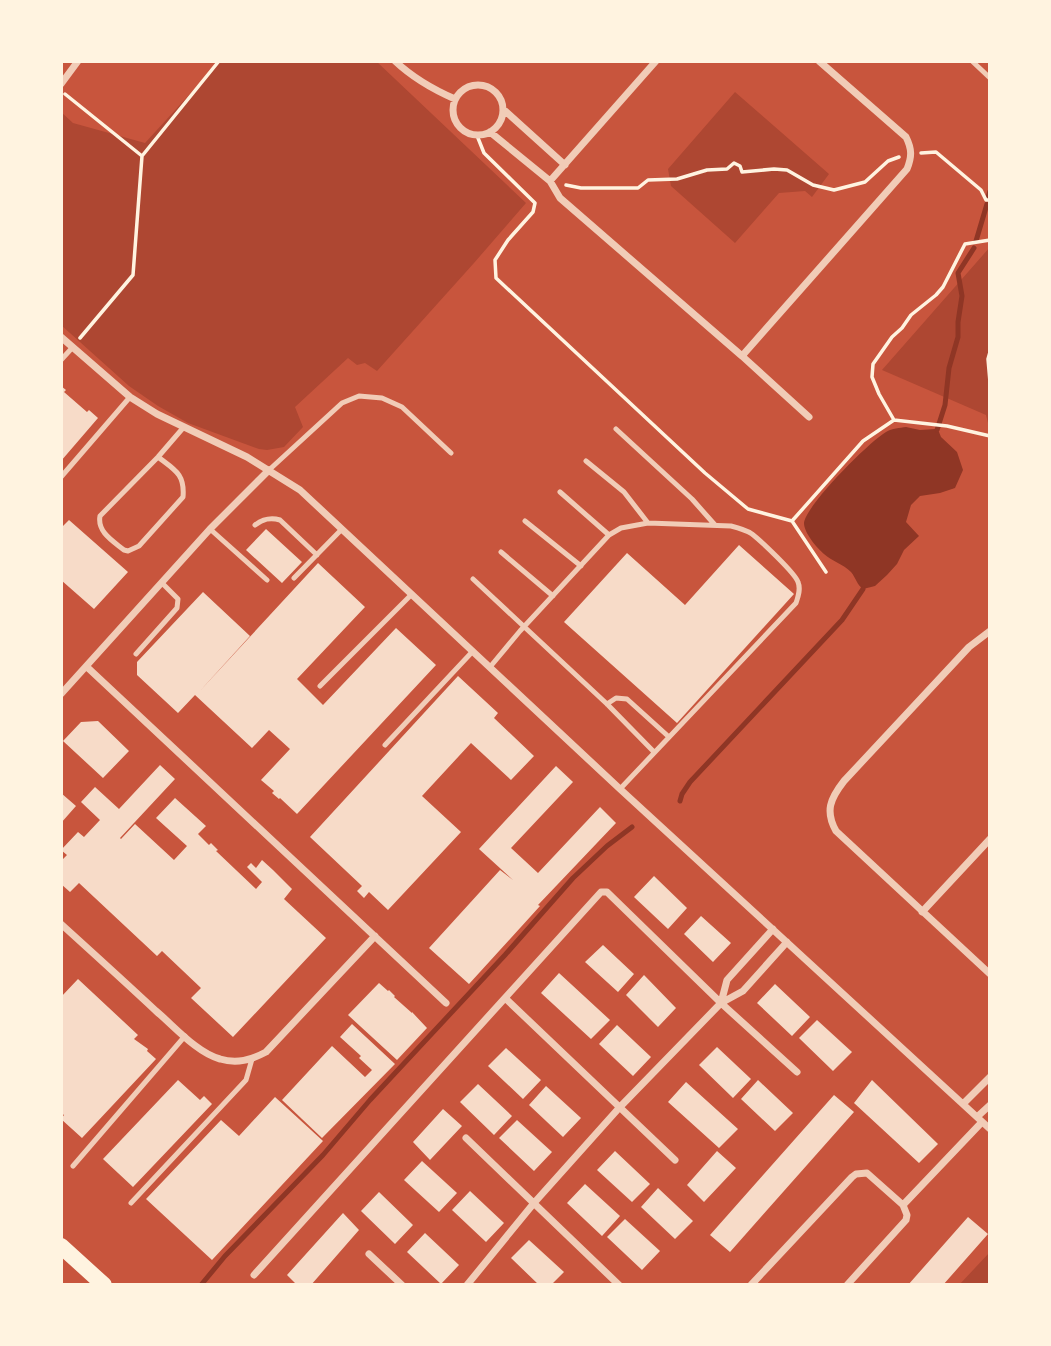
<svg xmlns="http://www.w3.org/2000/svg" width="1051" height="1346" font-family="Lato,sans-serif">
  <rect width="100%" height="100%" fill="#c8553d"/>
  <path fill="#ae4732" d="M220,61H376L526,203L474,263L377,371L365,363L357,365L348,358L295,407L303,427L284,447L267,450L259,449L188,423L158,406L129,386L61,325V112L73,123L145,143Z
    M735,92L829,174L812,197L805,191L779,193L735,243L671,186L668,169Z
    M990,247V431L986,415L882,370Z
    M990,1252V1285H959Z"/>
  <path fill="#8f3625" d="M906,427L920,430L935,429L939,432L941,437L957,452L963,470L955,488L940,493L920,496L911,505L906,522L919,536L904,550L897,564L887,575L875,586L863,589C857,585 856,578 851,572C843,564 832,561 824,554C817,548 804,533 804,523C806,505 869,442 886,432C892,428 900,428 906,427Z"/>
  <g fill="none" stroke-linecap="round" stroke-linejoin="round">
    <path stroke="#8f3625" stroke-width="5" d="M988,197L990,191
      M976,241L987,204
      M937,430L945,405L949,368L958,337V322L962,296L958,273L974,248
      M680,801L682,794L690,782L842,620L863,589
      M201,1285L225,1256L323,1155L370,1100L505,955L573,878L607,846L632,827"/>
  </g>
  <path fill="#f7dbc8" d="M61,386L66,390L64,392L87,412L89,410L98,418L61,461Z
    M69,520L128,572L94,609L61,580V528Z
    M266,529L302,562L282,583L246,550Z
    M739,545L794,594L677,723L564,622L627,553L685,605Z
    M318,563L365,607L297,679L323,705L396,628L436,665L297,814L280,798L279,799L272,793L274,791L261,780L290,749L269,730L252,748L195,695L178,713L137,675V662L203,592L250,636L198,693Z
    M458,676L498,713L494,718L534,756L511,780L471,743L422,796L461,832L388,910L369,892L364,898L357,891L362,886L310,837Z
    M98,721L129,751L103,778L63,741L81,722Z
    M160,765L175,779L120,838L121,839L135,824L174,860L187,846L156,818L175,798L206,826L198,834L209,845L211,843L218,850L216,851L256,889L262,882L247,867L251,863L256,868L262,860L273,870L292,889L284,899L326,938L233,1037L191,998L201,988L162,951L157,956L79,883L70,892L61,884V861L67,855L61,850L78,832L84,837L100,820L81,802L95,787L119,809Z
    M556,766L573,782L511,848L538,873L600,807L616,823L538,905L540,906L469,984L429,948L500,870L513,880L479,849Z
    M61,793L76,806L61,823Z
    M654,876L687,908L668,929L634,897Z
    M701,916L731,943L713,962L684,934Z
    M603,945L634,974L618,992L585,962Z
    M559,973L610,1020L591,1039L541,993Z
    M644,975L676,1008L658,1027L626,995Z
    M78,979L138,1035L134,1039L148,1049L147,1051L156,1059L82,1138L61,1119L64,1115L61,1113V997Z
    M379,983L388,991L389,990L395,996L394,997L412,1013V1012L427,1028L397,1060L348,1015Z
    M775,984L810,1017L792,1036L757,1003Z
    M817,1020L852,1052L833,1071L799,1038Z
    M352,1024L395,1064L322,1138L282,1100L332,1046L365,1077L372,1070L359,1058L361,1056L340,1037Z
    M617,1025L651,1057L633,1076L599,1044Z
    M717,1047L751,1079L733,1098L699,1065Z
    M506,1048L541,1080L523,1099L488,1066Z
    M178,1080L200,1100L204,1096L212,1104L133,1187L103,1159Z
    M758,1080L793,1113L775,1131L741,1099Z
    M872,1080L938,1144L919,1163L854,1103Z
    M686,1082L738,1129L719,1148L668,1102Z
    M478,1084L512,1116L494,1135L460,1102Z
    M546,1086L581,1118L563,1137L529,1105Z
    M834,1095L854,1112L730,1252L710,1235Z
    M275,1097L323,1141L212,1260L146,1199L221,1120L239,1136Z
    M443,1109L462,1126L430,1160L413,1142Z
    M517,1120L552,1152L534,1171L499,1138Z
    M615,1151L650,1184L632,1202L597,1170Z
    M717,1151L736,1168L704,1202L687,1185Z
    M422,1161L457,1193L439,1212L404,1180Z
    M585,1184L620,1216L602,1236L567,1203Z
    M658,1188L693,1221L675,1239L641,1207Z
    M470,1191L504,1223L486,1242L452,1210Z
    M379,1192L413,1225L395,1244L361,1211Z
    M343,1213L359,1230L311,1285H297L287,1275Z
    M968,1217L988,1234L943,1285H908Z
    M625,1219L660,1251L642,1270L607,1237Z
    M425,1233L459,1265L441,1284L407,1252Z
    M529,1240L564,1272L551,1285H539L511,1258Z"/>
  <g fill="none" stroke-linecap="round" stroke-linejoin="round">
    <path stroke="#fff3e0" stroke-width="3.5" d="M65,94L142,156
      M478,138L484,153L535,203L533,212L508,240L495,260L496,278L705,473L748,509L792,521L826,572
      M921,153L936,152L981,190L986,200H990
      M566,185L581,188H638L648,180L677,179L707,170L727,169L734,163L740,166L742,172L774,169L787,170L813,185L834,190L865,182L888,161L899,157
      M80,338L133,275L142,156L219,61
      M990,352L988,359L990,382
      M894,420L879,394L872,377L873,364L892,337L902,328L911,315L936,295L943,287L965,244L990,240
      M792,521L863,441L894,420L947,426L990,436"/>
    <path stroke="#f1ccb7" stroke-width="5" d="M972,61L990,78
      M61,360L72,348
      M616,429L692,499L715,525
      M158,457C175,470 185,474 183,497L139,546L128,551L124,550C113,541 97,532 100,516L158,457L183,428
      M586,461L624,492L648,523
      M269,470L342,403L359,396L382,398L402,407L451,453
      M61,477L130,397
      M560,492L609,535
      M525,521L581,566
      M255,525C263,519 270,517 280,520L317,555
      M210,529L267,580
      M501,552L553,596
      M294,578L342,529
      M473,579L607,704L654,752
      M136,654L177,608L178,599L162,583
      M490,667L520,631L609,535L621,528L648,523L731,526C739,528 746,530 752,534C761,541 795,573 798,582C801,589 798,597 796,603L620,789
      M320,686L412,594
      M607,704L616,698L627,699L669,737
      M385,745L473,651
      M73,1166L185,1036
      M131,1203L246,1080L252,1059"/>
    <path stroke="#f1ccb7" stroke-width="7" d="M395,61C413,78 432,89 455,99
      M61,84L78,61
      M453 110a25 25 0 1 1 50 0a25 25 0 1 1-50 0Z
      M503,109L565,165
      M490,132L550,181L560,198L742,356L809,417
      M550,181L656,61
      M61,337L130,397L157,414L247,457L300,490L620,789L990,1129
      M742,356L907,169C912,157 912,149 906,137L819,61
      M990,631L969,647L844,781C830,799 825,811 836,831L990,974
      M87,667L446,1003
      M61,694L210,529L269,470
      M922,912L990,839
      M61,924C93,953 125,982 156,1011C174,1026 197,1053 220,1059C237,1064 251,1060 266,1052L375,936
      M505,998L675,1160
      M721,1003L727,980L773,929
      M963,1104L990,1077
      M977,1117L990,1105
      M466,1138L619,1285
      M903,1205L982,1122
      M369,1254L402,1285
      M254,1275L601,892H607L721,1003L797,1072
      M467,1285L534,1203L619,1108L721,1003L743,991L787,942
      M751,1285L852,1177L856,1174L867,1173L903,1205L907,1215L906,1220L847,1285"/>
    <path stroke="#fff3e0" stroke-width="16" d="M61,1246L104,1285"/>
  </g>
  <rect width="1051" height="1346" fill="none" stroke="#fff3e0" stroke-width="126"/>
</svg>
